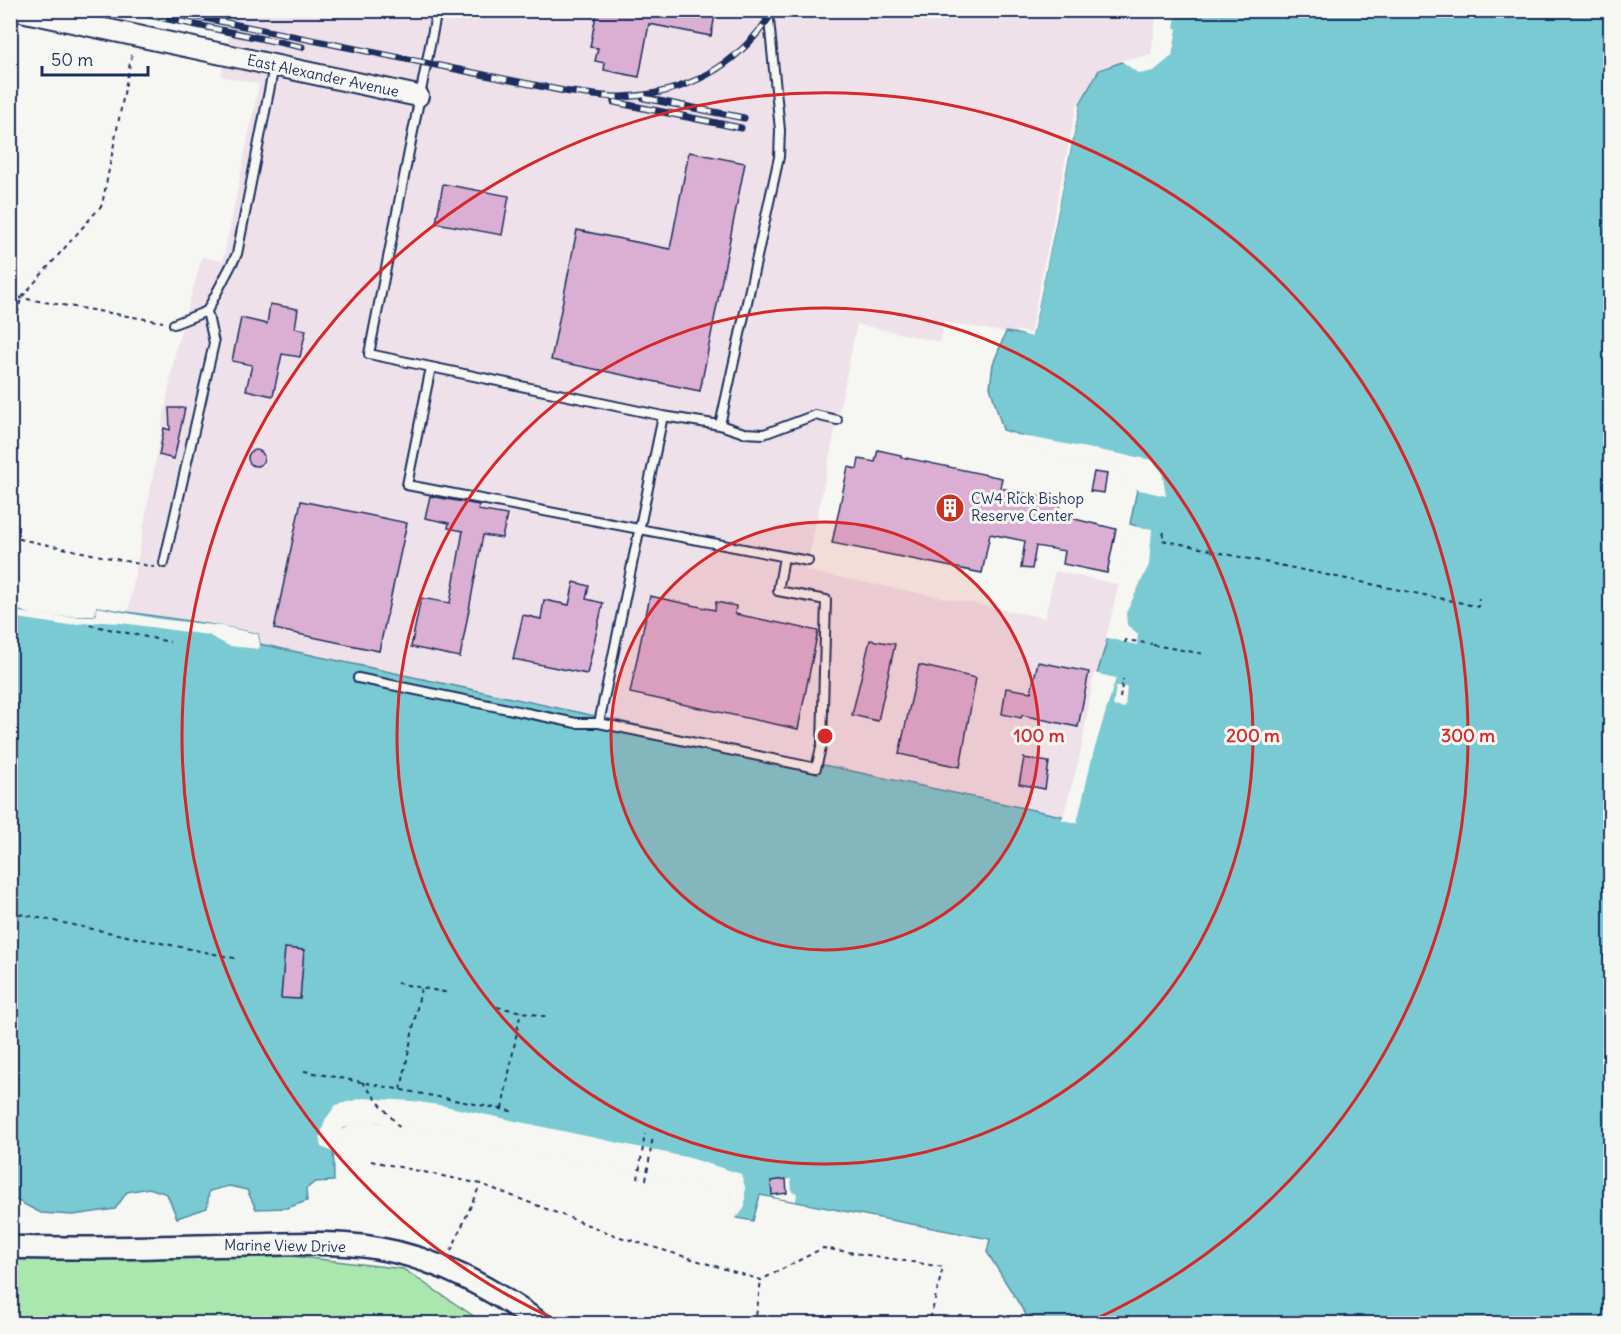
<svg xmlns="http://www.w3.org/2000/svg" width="1621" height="1334" font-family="Delius,sans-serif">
  <rect width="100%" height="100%" fill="#f6f6f2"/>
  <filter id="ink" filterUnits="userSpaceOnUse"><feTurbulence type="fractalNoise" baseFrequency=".0167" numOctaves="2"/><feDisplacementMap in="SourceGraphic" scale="12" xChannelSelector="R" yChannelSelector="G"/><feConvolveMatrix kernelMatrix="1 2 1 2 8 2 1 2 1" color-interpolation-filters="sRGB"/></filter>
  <g filter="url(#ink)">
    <path fill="#eee1e9" d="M234,11H1160L1154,57L1032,337L944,322L940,342L857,324L806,571L1045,618L1055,571L1122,585L1083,757L1066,816L839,809L158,619L128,613L176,349L202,257L223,261L259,84L221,76Z"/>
    <path fill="#aae7ae" stroke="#628b86" stroke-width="1.5" d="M267,1253L403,1269L484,1323H11L10,1258Z"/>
    <path fill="#79cad2" stroke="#538ca4" stroke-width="1.5" d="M1160,11H1610V1323H1031L987,1252L990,1239L760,1195L753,1221L737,1218L741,1206L726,1186L443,1126L356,1120L333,1135L334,1181L315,1182L306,1189L307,1201L287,1208L256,1209L247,1190L229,1186L209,1191L207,1208L177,1218L167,1194L149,1188L127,1192L115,1209L73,1215L41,1213L16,1200L11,1202L10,606C31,621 70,616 95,617L97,607C151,617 205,621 258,634L260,644L1066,817L1083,757L1096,678L1120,596L1136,526L1130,524L1137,490L1126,481L1132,468L1003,430L990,387L993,364L1006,332L1032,336L1080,104L1099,70L1122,62L1154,57Z"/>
    <path fill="#f6f6f2" d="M1157,10L1177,11L1174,27L1177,29L1172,56L1154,71L1139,74L1120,60L1151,55Z
      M1077,103L1080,104L1032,337L1017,333V330L1030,333Z
      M1001,432L1152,460L1162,472L1166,496L1131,488L1123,481L1128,469L1109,462L1068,460Z
      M1132,526L1152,529L1149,565L1126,613L1127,625L1138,634L1137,645L1106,638Z
      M11,606L18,612L51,616L95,617L97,607L158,619L222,626L258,634L260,644L259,649L229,646L208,635L122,623L101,622L63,625L12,617Z
      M1094,673L1116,678L1093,754L1077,823L1062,820L1080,756Z
      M1116,686L1127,687L1125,708L1113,706Z
      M363,1098L412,1101L445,1106L690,1158L741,1174L745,1187V1207L737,1218L738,1206L732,1195L724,1189L485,1143L442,1129L374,1122L357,1123L344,1128L336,1136V1153L321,1147L320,1138L325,1120L336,1105Z
      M791,1179L792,1192L797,1193L796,1201L772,1197L771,1181Z"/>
    <path fill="#dbafd3" stroke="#1b2f5e" stroke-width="1.5" d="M597,10H716L711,36L649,24L639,77L604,70L605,63L595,61L598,48L590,47Z
      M689,152L745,163L700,391L551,360L577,230L670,249Z
      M443,184L509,196L502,235L436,223Z
      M270,304L298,309L295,328L306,330L300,357L282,354L273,396L246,390L252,365L232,361L241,318L267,324Z
      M169,408H185L174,459L159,455L164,428L170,430Z
      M248 458a8 8 0 1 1 16 0a8 8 0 1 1-16 0Z
      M878,450L901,455V457L1002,478L1000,488L1061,501L1058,515L1116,529L1107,573L1063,564L1065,551L1036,546L1032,569L1021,568L1025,541L990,534L982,573L832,543L848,467L857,469L859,459L875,462Z
      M1094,472L1107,474L1104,493L1090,491Z
      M430,496L479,505L478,510L507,515L502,538L483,535L460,657L411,647L421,598L450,603L463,531L448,528L449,523L425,518Z
      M301,501L407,523L379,651L274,629Z
      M574,582L589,586L586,599L603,603L587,674L513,659L523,615L541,619L544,600L569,605Z
      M650,596L715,610L716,602L736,606L735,614L818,631L798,729L630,693Z
      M870,640L895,644L878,721L852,715Z
      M1038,662L1089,672L1078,727L1022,715L1021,718L1002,714L1006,688L1031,692Z
      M919,665L976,678L960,767L899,754Z
      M1024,758L1049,762L1045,789L1019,784Z
      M285,948L304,950L300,999L281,998Z
      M786,1179L787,1193L772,1195L771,1181Z"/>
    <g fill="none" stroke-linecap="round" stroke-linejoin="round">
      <g stroke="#1b2f5e" stroke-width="12">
        <path id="service" d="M437,10L369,354L663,416L720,425L744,433L764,434L815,415L837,420
          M174,324L207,311L237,254L274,66
          M431,367L407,485L808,561
          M663,416L599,723L816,768L822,744L826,600L778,591L784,557
          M720,425L779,157L780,130L768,10
          M164,563L214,343L207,311
          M358,678L576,723H599"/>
      </g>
      <g stroke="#1b2f5e" stroke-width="24">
        <path id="tertiary" d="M16,10L418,96"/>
      </g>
      <g stroke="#1b2f5e" stroke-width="26">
        <path id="secondary" d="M10,1247C90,1250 169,1246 248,1245C290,1244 335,1241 376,1248C437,1258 491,1288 541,1324"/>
      </g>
      <path stroke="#1b2f5e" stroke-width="2" stroke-dasharray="4.5 4.5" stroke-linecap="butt" d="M10,293L21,298L163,322
        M10,296L18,297
        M10,349L21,298L102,205L132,53
        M1164,532L1162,540L1210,550
        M10,537L154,567
        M1211,551L1458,602
        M1458,602L1478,607L1479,598
        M90,625L170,642
        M1125,643L1126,640L1152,644
        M1153,645L1205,654
        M1120,698L1123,679
        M10,912L239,959
        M397,983L449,993
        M497,1007L548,1017
        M304,1071L516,1112
        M362,1082L400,1128
        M401,1090L421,988
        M502,1109L521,1011
        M371,1161L481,1184L617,1236L761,1280L823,1248L943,1267L929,1324
        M638,1179L645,1134
        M646,1180L653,1136
        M451,1251L480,1185
        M755,1324L761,1280"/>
      <use href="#service" stroke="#f6f6f2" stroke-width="8"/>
      <use href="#tertiary" stroke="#f6f6f2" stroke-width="20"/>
      <use href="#secondary" stroke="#f6f6f2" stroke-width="21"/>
      <g stroke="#1b2f5e" stroke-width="7">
        <path id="rail" d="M125,10L302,47
          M164,10L564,91C582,93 601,97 620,97C686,95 739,66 774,10
          M644,98L744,118
          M614,102L741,128"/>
      </g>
      <use href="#rail" stroke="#f6f6f2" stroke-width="4.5" stroke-dasharray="14" stroke-linecap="butt"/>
    </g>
  </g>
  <circle cx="825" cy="736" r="214" fill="#d62828" fill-opacity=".12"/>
  <g fill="none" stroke="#d62828" stroke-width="3">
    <circle cx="825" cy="736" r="214"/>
    <circle cx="825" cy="736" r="428"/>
    <path d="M563 1323A643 643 0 1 1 1087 1323"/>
  </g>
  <defs>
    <g id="building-disc" transform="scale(1.5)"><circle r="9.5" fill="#c8321e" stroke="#f6f6f2"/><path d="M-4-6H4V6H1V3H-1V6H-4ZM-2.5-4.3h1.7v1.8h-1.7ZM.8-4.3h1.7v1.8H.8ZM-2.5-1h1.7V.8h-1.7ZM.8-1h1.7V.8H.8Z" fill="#fff"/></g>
  </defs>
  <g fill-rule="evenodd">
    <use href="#building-disc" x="950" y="508"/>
  </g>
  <g text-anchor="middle" stroke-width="6" stroke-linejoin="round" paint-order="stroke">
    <g font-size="15" fill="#1b2f5e" stroke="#f6f6f2">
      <text transform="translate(323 76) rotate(12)" y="5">East Alexander Avenue</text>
      <text transform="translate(285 1246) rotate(1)" y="5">Marine View Drive</text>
    </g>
    <g font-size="15" fill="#1b2f5e" stroke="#f6f6f2" text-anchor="start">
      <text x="971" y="504">CW4 Rick Bishop<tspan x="971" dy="17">Reserve Center</tspan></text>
    </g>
  </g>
  <circle cx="825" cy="736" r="9" fill="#d62828" stroke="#f6f6f2" stroke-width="3"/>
  <g font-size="18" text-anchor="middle" font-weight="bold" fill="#d62828" stroke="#f6f6f2" stroke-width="6" stroke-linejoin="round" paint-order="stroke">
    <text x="1039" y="742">100 m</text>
    <text x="1253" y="742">200 m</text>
    <text x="1468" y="742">300 m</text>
  </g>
  <rect width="1621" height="1334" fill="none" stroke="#f6f6f2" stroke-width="36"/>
  <rect x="18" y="18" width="1585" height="1298" fill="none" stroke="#1b2f5e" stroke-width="2" filter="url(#ink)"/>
  <path d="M42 66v9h106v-9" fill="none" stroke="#1b2f5e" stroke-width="3"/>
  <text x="51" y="66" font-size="18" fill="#1b2f5e" stroke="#f6f6f2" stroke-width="4.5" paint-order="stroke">50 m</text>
</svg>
